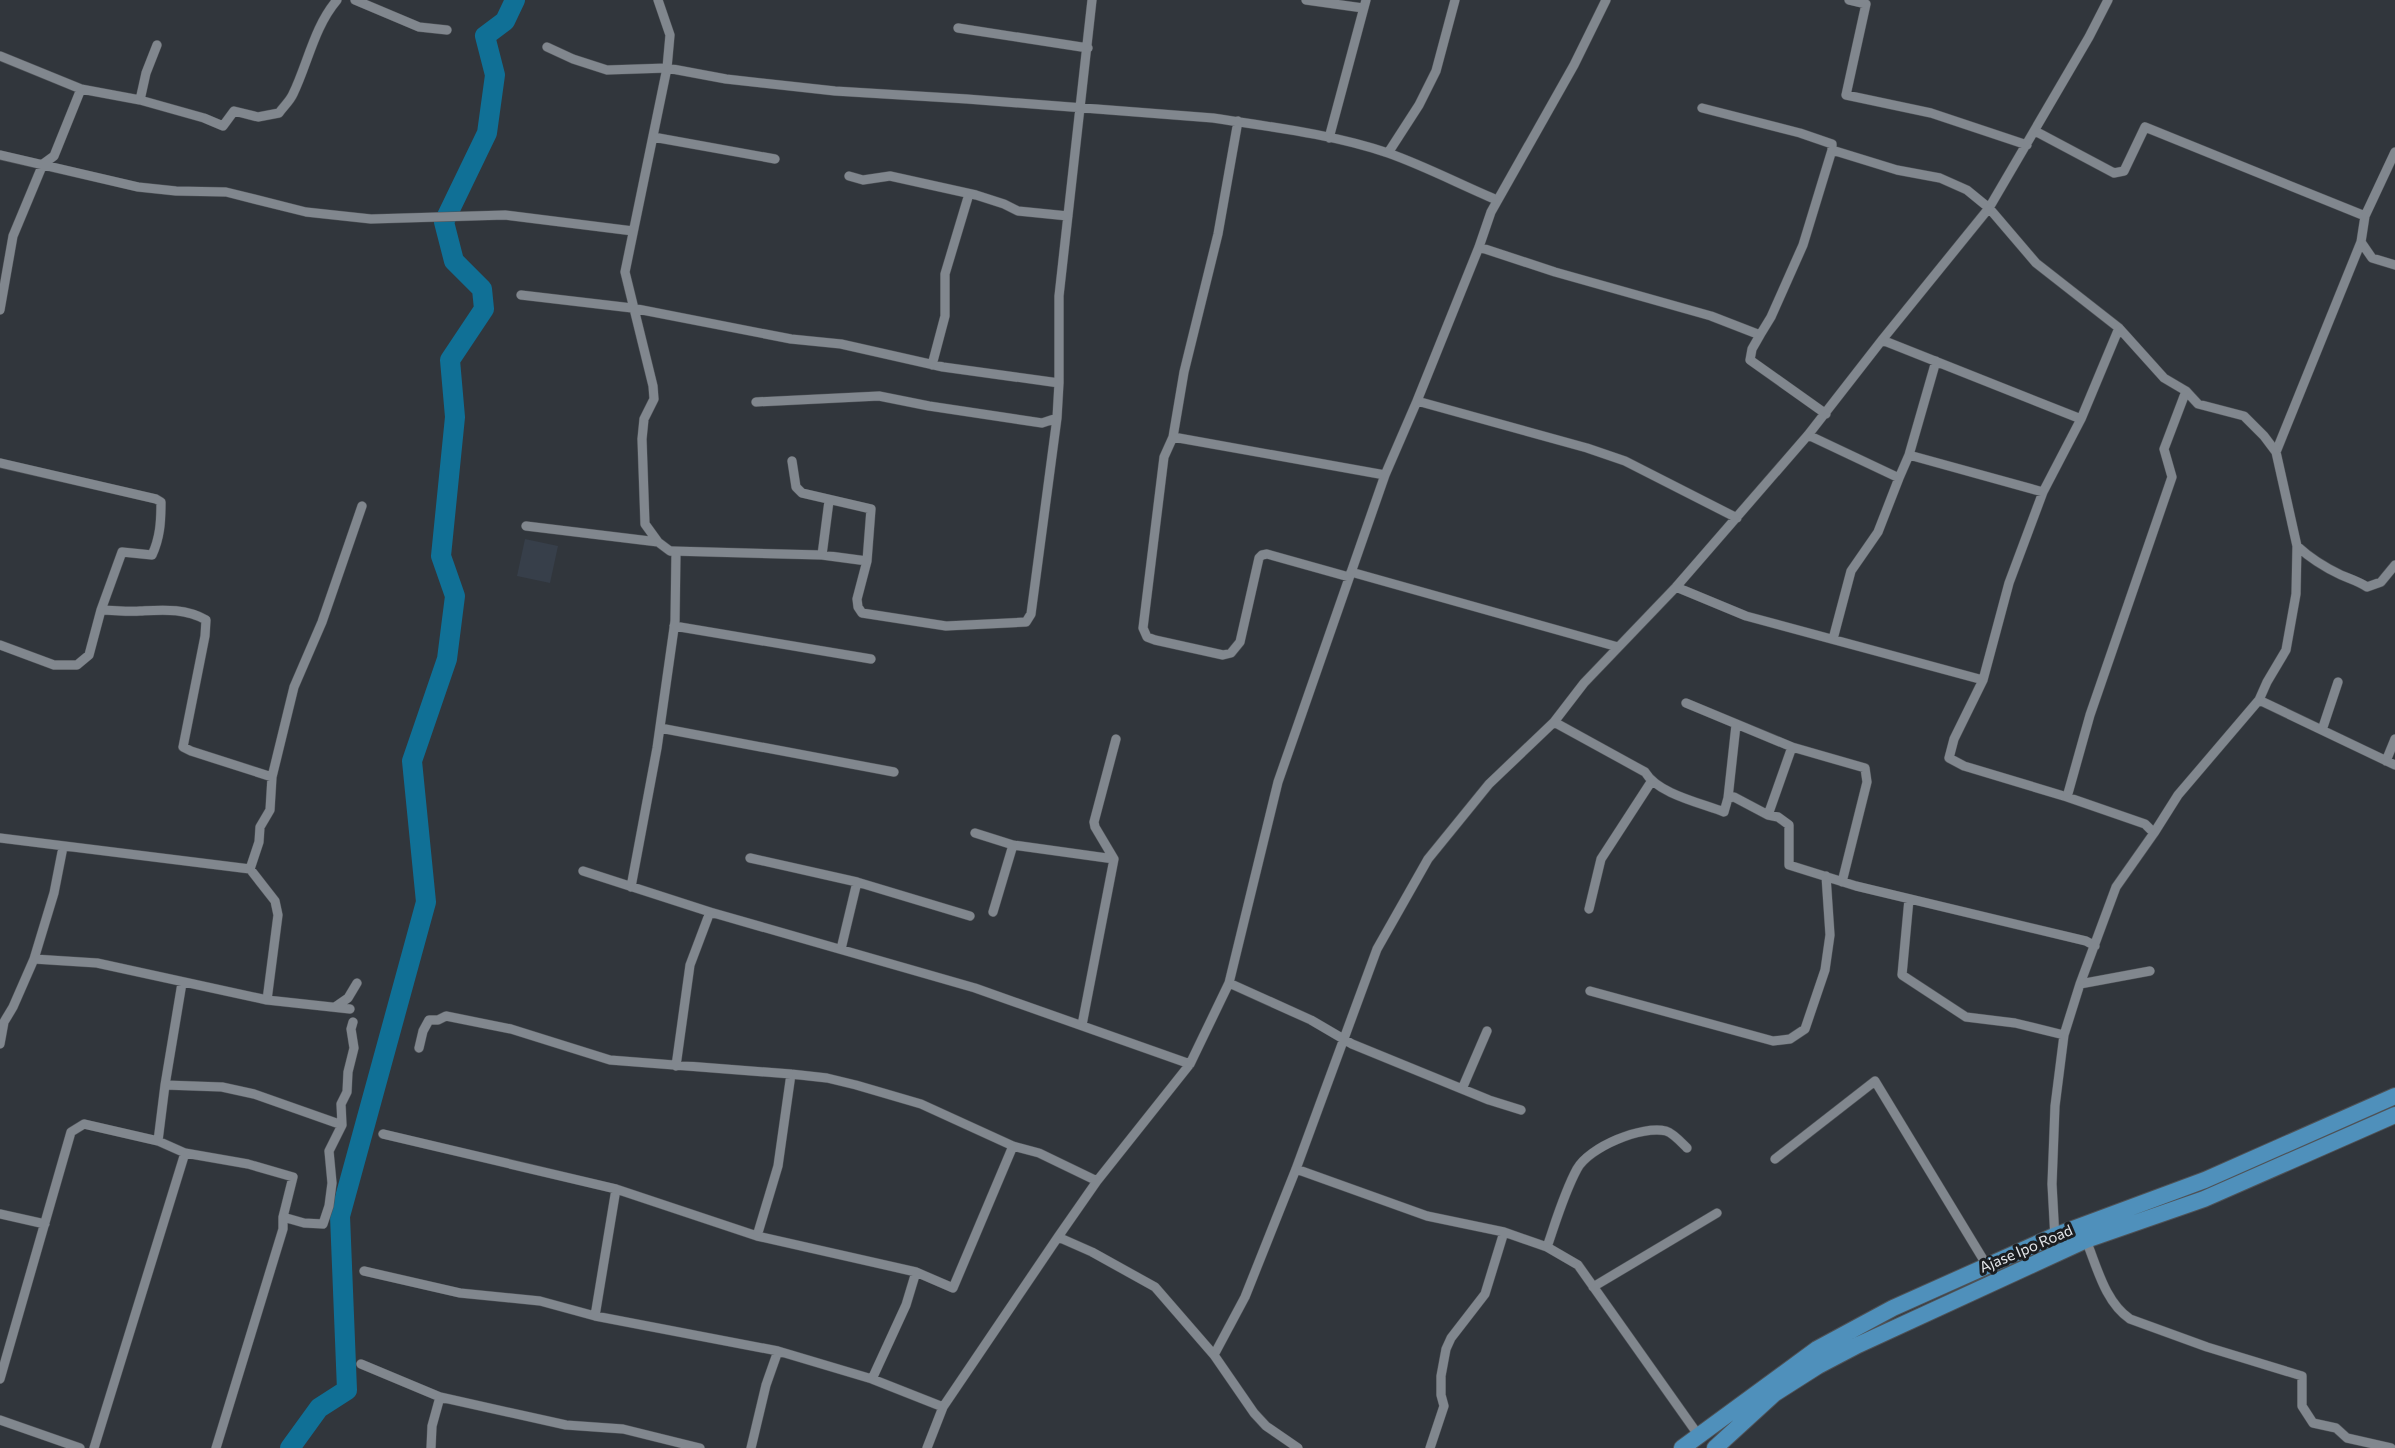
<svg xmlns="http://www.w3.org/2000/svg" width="2395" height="1448" font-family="Commissioner,sans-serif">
  <rect width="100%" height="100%" fill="#31363c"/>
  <path fill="#373f4a" d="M525,539L558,546L550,583L517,576Z"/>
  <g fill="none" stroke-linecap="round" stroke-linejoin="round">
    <path stroke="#107096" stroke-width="20" d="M290,1448L319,1408L347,1390L340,1216L426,902L412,761L447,659L455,596L441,556L455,417L450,360L484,309L482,289L454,261L444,222L487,133L495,75L485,36L505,21L515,0"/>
    <g stroke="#4e5257" stroke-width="10">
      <path id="street" d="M355,0L419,27L447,30
        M1306,0L1363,8
        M1849,0L1866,4L1846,95L1931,113L2027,145
        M958,28L1088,48
        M547,47L573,59L607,70L667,68L726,79L835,91L967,99L1213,118C1271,127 1332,134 1388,153C1425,166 1461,185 1497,200
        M0,56L81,89L140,100L146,73L157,45
        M140,100L204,118L223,126L234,111L258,117L279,113C283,107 290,101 293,94C308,63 314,27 337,0
        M1702,108L1800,133L1832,144V150L1897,170L1940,178L1967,190L1989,208L2036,263L2119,328L2164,378L2186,391L2198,404L2244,416L2264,436L2276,452L2297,546L2296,594L2286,650L2267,682L2259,700L2178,795L2154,833L2116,887L2080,984L2064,1035L2055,1106L2052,1184L2055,1239
        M1238,121L1218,234L1184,372L1173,437L1164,457L1143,628L1147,637L1155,640L1223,655L1231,653L1240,642L1259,558L1262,555L1267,554L1349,577
        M2035,131L2114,173L2124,171L2145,127L2365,216
        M653,137L775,159
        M1329,138L1366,0
        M1388,153L1419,105L1436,71L1455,0
        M0,155L138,187L176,191L226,192L306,212L371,219L505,215L633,231
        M849,176L863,180L890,176L976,195L1004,204L1018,211L1068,216
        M2361,242L2372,258L2395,265
        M1479,247L1555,272L1711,316L1760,335L1752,349L1750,360L1826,414
        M521,295L632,308L791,339L841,344L943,367L1059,383
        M0,310L13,236L43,164L54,156L81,89
        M2119,328L2081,419L2043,492L2009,583L1983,680L1954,739L1949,758L1964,766L2067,797L2145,824L2154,833
        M1760,335L1771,317L1803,245L1832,150
        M1882,340L2081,419
        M932,365L945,316V274L969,194
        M1417,401L1587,448L1625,461L1737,518
        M756,402L879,396L929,406L1042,423L1057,418
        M1808,435L1899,478L1878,532L1851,571L1833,639
        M1173,437L1385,475
        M2276,452L2361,242L2365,216L2395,152
        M1909,455L2043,492
        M792,461L796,487L802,493L871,509L867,561L857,599L858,607L862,613L946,626L1026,622L1031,614L1057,418L1059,383V296L1092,0
        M0,463L156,499L161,502C161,522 160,538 152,555L122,552L101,610L89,655L77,665H54L0,645
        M1899,478L1909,455L1936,361
        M526,526L658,542
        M2297,546C2310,558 2324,567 2341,575C2350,579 2358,581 2367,587L2381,582L2395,565
        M672,551L822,555L867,561
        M822,555L829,501
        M1351,572L1618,647
        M1676,587L1746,616L1983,680
        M101,610C114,610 127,612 140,611C163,610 185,608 206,620L205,636L183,747L191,751L272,777
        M674,626L871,659
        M2259,700L2395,765
        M1686,703L1792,747L1865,768L1867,782L1842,882
        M1554,722L1645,772C1658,794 1701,803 1724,812L1728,798L1734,797L1768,815L1778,817L1789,825V865L1856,886L2086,941L2095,946
        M660,728L894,772
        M2322,730L2338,682
        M2386,761L2395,739
        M2067,797L2090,715L2172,477L2164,449L2186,391
        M1728,798L1736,725
        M1768,815L1792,747
        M975,833L1013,845
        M0,838L250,869L259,842L260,827L270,810L272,777L294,687L322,622L362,506
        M750,858L857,882L970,916
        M250,869L275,901L278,915L267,1000
        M583,871L710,912L975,988L1190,1064
        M631,887L657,748L675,621L676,552L670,551L658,542L645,524L642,439L644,419L654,399L653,386L625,272L667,68L670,35L658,0
        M1909,899L1902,975L1966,1017L2015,1023L2064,1035
        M1589,909L1601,859L1651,782
        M993,912L1013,845L1114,859
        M841,949L857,882
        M34,959L97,963L267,1000L350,1009
        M1229,983L1311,1020L1352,1044L1489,1100L1521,1110
        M2080,984L2150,971
        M1590,991L1773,1041L1790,1039L1805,1029L1825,970L1830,935L1826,876
        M335,1007L348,998L357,983
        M1082,1025L1114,859L1095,827L1094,822L1116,739
        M0,1044L4,1022L13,1007L34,959L54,893L63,847
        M419,1048L423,1031L429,1020H438L446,1016L511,1029L610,1060L791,1074L827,1078L856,1085L921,1104L1013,1146L1039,1153L1097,1181
        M676,1066L690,965L710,912
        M165,1085L222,1087L254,1094L342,1125
        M1462,1089L1487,1031
        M383,1134L616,1189L757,1236L916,1272L953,1288L1013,1146
        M158,1141L165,1085L182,983
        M1775,1159L1875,1081L1986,1264
        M1296,1169L1427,1216L1504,1232L1547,1247L1578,1265L1699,1436
        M0,1214L45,1224
        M283,1217L304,1223L323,1224L329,1206L332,1183L329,1151L342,1125L341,1104L347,1092L348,1072L354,1048L351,1029L353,1022
        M757,1236L778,1166L791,1074
        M1058,1237L1092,1252L1155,1287L1214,1355L1254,1413L1266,1426L1298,1448
        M2086,1240C2097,1267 2105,1302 2130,1319L2207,1347L2302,1376V1406L2313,1423L2336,1428L2347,1438L2391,1448
        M1547,1247C1556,1221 1564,1193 1577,1169C1589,1147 1642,1125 1666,1131C1673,1133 1681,1142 1687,1148
        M364,1271L460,1293L540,1301L595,1316L778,1351L872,1379L943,1407
        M1593,1287L1717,1213
        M595,1316L616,1189
        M1214,1355L1245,1297L1296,1169L1377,949L1428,859L1489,784L1554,722L1584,683L1676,587L1808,435L1882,340L1989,208L2089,37L2108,0
        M361,1364L440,1397L566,1425L623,1429L700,1448
        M0,1379L71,1132L84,1124L158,1141L185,1153L248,1164L293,1177L283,1217V1229L216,1448
        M872,1379L906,1305L916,1272
        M0,1420L80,1448
        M94,1448L185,1153
        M431,1448L432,1426L440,1397
        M751,1448L766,1385L778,1351
        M927,1448L943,1407L1058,1237L1097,1181L1190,1064L1229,983L1278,782L1385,475L1417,401L1479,247L1491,212L1574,65L1606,0
        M1430,1448L1444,1406L1441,1395V1376L1446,1349L1451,1338L1485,1294L1504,1232"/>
    </g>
    <g stroke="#4e5257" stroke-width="18">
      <path id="highway" d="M1682,1448L1817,1349L1893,1308L2054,1236L2205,1180L2395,1096
        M1715,1448L1774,1394L1818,1366L1858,1345L2086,1240L2204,1199L2395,1115"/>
    </g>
    <use href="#street" stroke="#81878e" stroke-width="9"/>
    <use href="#highway" stroke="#4f90bb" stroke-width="16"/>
  </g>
  <g text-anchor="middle" stroke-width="6" stroke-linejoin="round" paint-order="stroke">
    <g font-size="15" fill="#e4e7eb" stroke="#1b1d20">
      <text transform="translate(2026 1249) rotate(-23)" y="5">Ajase Ipo Road</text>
    </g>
  </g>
</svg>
